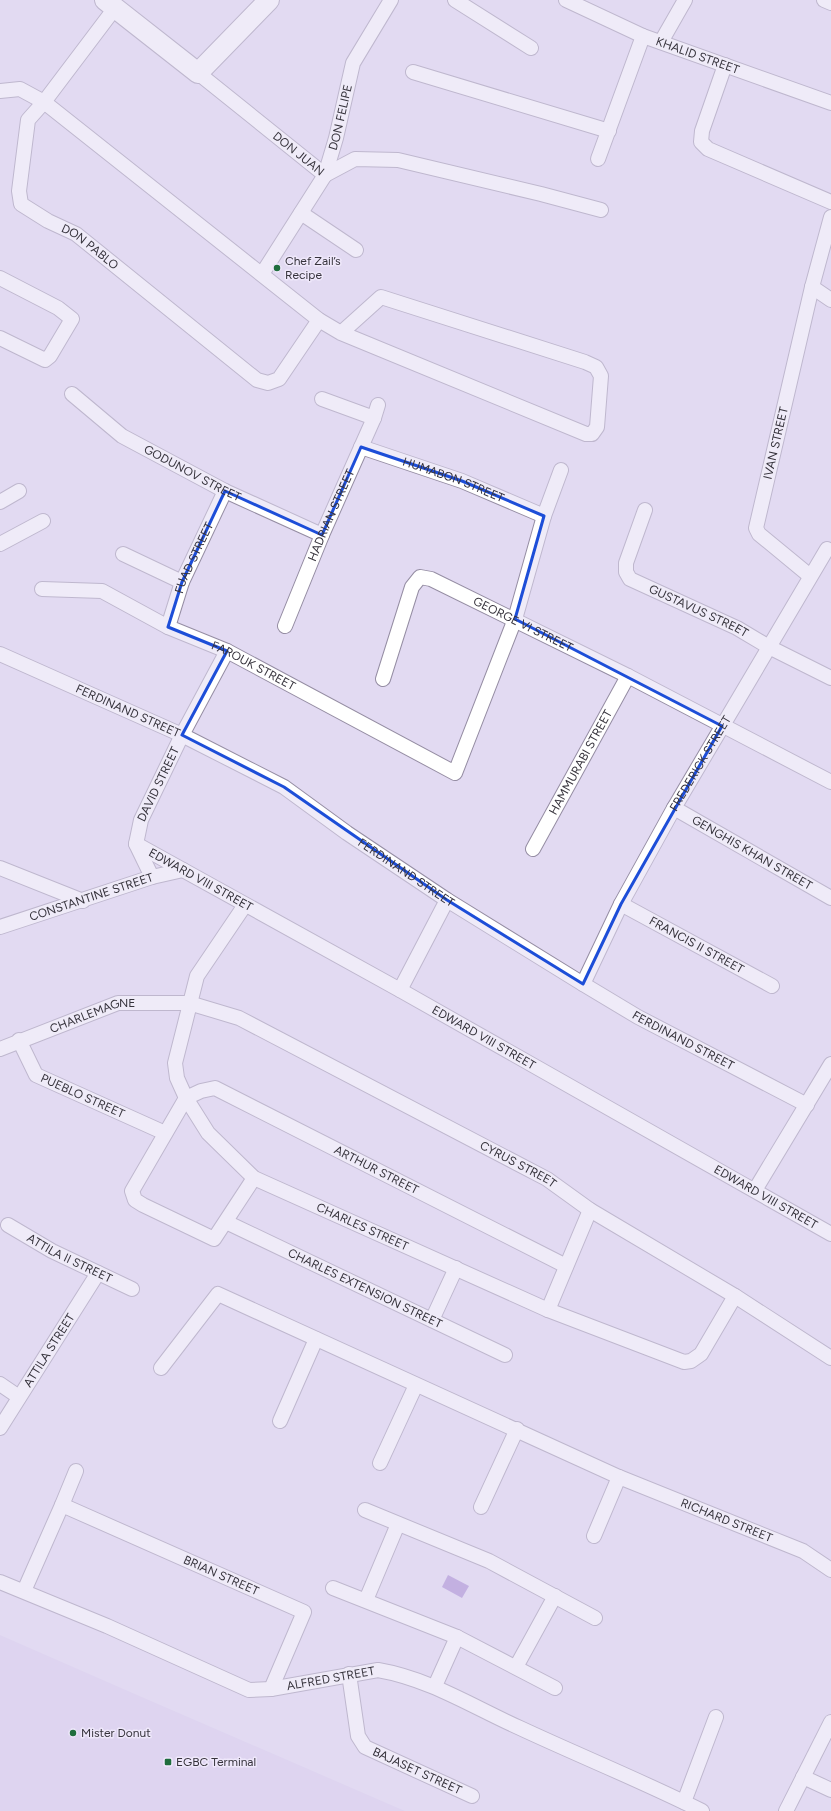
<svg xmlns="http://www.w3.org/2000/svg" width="831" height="1811" font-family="Figtree,sans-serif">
  <rect width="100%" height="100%" fill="#e2daf2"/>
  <path fill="#d9cded" d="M0,1635L128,1691L405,1811H0Z"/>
  <path fill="#9e7dcd" d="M448,1575L469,1586L462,1598L442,1587Z"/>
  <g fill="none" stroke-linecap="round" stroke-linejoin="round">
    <g stroke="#958da3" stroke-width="16">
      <g id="street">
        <path d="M455,0L531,48"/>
        <path id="s1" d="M566,0L643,36L831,103"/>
        <path d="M824,0L831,3"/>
        <path id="s2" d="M115,8L44,102L28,120L19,191L21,204L48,221L76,234L257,380L268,383L279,379L319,320"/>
        <path d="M661,42L685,0"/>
        <path d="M725,65L702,131L701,142L708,149L831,202"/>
        <path d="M413,72L609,131"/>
        <path id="s3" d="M198,73L325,175"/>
        <path d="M0,91L20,89L44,102L319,320L341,333L586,434H592L597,427L601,376L596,367L585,362L381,297L341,333"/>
        <path d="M598,159L643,36"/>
        <path d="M325,175L355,159L398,160L541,194L601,210"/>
        <path d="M301,213L356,250"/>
        <path id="s4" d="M262,274L325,175L336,138L353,63L391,0"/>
        <path d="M0,278L58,308L72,319L50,356L45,360L0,338"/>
        <path d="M812,287L831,300"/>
        <path id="s5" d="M72,394L122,436L225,491L322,535"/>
        <path d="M322,399L374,418"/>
        <path id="s6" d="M361,447L462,481L544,516"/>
        <path d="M0,502L19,491"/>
        <path id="s7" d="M645,510L626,563V572L630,579L737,628L769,647L831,678"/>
        <path d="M0,544L43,521"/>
        <path d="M123,554L182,582"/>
        <path id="s8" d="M810,576L759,534L756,528L812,287L831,217"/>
        <path id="s9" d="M42,589L102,591L168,627L227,651L455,773L515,619L544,516L561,470"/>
        <path id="s10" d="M285,626L322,535L374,418L378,405"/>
        <path id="s11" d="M168,627L182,582L225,491"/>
        <path id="s12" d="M0,654L182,735L284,787L347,833L447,900L583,984L638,1017L807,1105"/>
        <path id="s13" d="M383,679L412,587L420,577L431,579L628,676L831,782"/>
        <path id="s14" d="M674,808L831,898"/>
        <path id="s15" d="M136,844L400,990L831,1234"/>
        <path id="s16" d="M533,849L628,676"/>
        <path d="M0,868L83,901"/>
        <path id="s17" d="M152,877L136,844L141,820L182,735L227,651"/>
        <path id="s18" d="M621,904L772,986"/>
        <path id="s19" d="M245,905L197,976L175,1063L177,1078L186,1098L208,1133L254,1178L548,1310L684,1362L691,1361L701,1354L735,1296"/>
        <path id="s20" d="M0,927L152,877L183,870"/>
        <path id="s21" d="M583,984L621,904L674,808L827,549"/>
        <path d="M400,990L447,900"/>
        <path id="s22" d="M19,1040L36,1075L165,1133"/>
        <path id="s23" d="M0,1049L118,1003H189L239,1018L547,1179L590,1210L735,1296L831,1358"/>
        <path id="s24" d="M254,1178L214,1239L143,1205L135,1200L132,1191L186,1098L201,1091L215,1088L566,1266"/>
        <path d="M755,1190L831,1064"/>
        <path id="s25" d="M226,1222L505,1355"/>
        <path id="s26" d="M8,1225L52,1251L132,1289"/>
        <path d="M548,1310L590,1210"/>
        <path d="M432,1320L456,1268"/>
        <path id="s27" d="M161,1368L218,1294L619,1477L803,1551L831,1570"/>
        <path d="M0,1384L19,1397"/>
        <path d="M280,1421L316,1339"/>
        <path id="s28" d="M0,1428L98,1273"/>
        <path d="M380,1463L416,1385"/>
        <path id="s29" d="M62,1505L304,1612L271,1689"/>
        <path d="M481,1507L517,1429"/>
        <path d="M365,1510L489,1561L595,1618"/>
        <path d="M594,1536L619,1477"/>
        <path id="s30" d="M0,1582L107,1626L249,1690L271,1689L378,1670C430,1679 473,1707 520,1728C580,1756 642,1781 702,1811"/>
        <path d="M333,1588L457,1637L555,1688"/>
        <path d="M24,1591L62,1505L76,1471"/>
        <path d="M366,1600L398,1524"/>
        <path d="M516,1667L555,1596"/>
        <path id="s31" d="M349,1674L358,1736L365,1747L472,1796"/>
        <path d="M435,1686L457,1637"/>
        <path d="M803,1777L831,1790"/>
        <path d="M684,1802L716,1717"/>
        <path d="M786,1811L831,1722"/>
      </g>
    </g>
    <g stroke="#958da3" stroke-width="22">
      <path id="secondary" d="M105,0L198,73L269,0"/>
    </g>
    <use href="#street" stroke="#fff" stroke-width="14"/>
    <use href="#secondary" stroke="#fff" stroke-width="20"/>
  </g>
  <path d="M0 0H831V1811H0ZM361,447L462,481L544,516L515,619L722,726L621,904L583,984L447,900L284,787L182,735L227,651L168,627L182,582L225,491L322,535Z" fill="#e2daf2" fill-opacity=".55" fill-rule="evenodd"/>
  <path fill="none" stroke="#1d4ed8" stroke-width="3" stroke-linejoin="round" d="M361,447L462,481L544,516L515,619L722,726L621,904L583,984L447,900L284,787L182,735L227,651L168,627L182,582L225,491L322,535Z"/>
  <g fill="#1f6d3d" stroke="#efe8fb" stroke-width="1.5">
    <circle cx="277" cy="268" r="4"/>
    <circle cx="73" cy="1733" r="4"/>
    <rect x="164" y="1758" width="8" height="8" rx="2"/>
  </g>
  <g text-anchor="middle" stroke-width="3" stroke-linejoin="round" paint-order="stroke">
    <g font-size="12" fill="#36333c" stroke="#efe8fb">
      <text dy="4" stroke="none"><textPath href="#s1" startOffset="143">KHALID STREET</textPath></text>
      <text dy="4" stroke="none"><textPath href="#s4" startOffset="177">DON FELIPE</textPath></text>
      <text dy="4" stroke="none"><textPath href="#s3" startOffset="129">DON JUAN</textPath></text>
      <text dy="4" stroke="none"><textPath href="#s2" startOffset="308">DON PABLO</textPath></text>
      <text dy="4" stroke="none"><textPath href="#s8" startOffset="160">IVAN STREET</textPath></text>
      <text dy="4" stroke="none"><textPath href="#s5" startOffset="145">GODUNOV STREET</textPath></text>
      <text dy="4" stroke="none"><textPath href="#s6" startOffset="98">HUMABON STREET</textPath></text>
      <text dy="4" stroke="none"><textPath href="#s10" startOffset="120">HADRIAN STREET</textPath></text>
      <text dy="4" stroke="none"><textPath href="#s11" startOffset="74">FUAD STREET</textPath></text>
      <text dy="4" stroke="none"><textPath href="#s7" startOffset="149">GUSTAVUS STREET</textPath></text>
      <text dy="4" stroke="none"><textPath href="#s13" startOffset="223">GEORGE VI STREET</textPath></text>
      <text dy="4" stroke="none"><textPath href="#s9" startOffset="229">FAROUK STREET</textPath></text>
      <text dy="4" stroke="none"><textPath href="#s12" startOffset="140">FERDINAND STREET</textPath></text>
      <text dy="4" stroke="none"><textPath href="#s16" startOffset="99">HAMMURABI STREET</textPath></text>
      <text dy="4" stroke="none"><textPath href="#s21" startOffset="250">FREDERICK STREET</textPath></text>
      <text dy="4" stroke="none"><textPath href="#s17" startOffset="101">DAVID STREET</textPath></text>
      <text dy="4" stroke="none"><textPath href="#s14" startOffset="90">GENGHIS KHAN STREET</textPath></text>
      <text dy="4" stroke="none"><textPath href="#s12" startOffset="463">FERDINAND STREET</textPath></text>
      <text dy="4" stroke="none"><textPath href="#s15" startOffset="74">EDWARD VIII STREET</textPath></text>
      <text dy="4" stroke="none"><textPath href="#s20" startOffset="96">CONSTANTINE STREET</textPath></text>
      <text dy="4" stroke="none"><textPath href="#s18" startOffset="86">FRANCIS II STREET</textPath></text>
      <text dy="4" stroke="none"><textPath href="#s23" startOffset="99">CHARLEMAGNE</textPath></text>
      <text dy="4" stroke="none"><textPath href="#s15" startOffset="398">EDWARD VIII STREET</textPath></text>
      <text dy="4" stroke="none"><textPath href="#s12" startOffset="787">FERDINAND STREET</textPath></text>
      <text dy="4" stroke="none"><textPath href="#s22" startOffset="90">PUEBLO STREET</textPath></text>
      <text dy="4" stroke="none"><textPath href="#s23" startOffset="565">CYRUS STREET</textPath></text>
      <text dy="4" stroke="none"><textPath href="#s24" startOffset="490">ARTHUR STREET</textPath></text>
      <text dy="4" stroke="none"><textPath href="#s15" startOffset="722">EDWARD VIII STREET</textPath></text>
      <text dy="4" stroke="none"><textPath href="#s19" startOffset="437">CHARLES STREET</textPath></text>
      <text dy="4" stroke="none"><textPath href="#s26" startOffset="70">ATTILA II STREET</textPath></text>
      <text dy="4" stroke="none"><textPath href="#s25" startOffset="154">CHARLES EXTENSION STREET</textPath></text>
      <text dy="4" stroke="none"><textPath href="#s28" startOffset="92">ATTILA STREET</textPath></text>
      <text dy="4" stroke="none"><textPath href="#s27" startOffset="650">RICHARD STREET</textPath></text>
      <text dy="4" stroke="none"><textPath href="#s29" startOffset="174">BRIAN STREET</textPath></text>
      <text dy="4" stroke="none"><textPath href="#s30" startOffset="354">ALFRED STREET</textPath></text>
      <text dy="4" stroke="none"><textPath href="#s31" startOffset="133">BAJASET STREET</textPath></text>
    </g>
    <g font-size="12" fill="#36333c" stroke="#efe8fb" text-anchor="start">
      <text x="285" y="265">Chef Zail’s<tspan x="285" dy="14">Recipe</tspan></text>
      <text x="81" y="1737">Mister Donut</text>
      <text x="176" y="1766">EGBC Terminal</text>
    </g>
  </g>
</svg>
